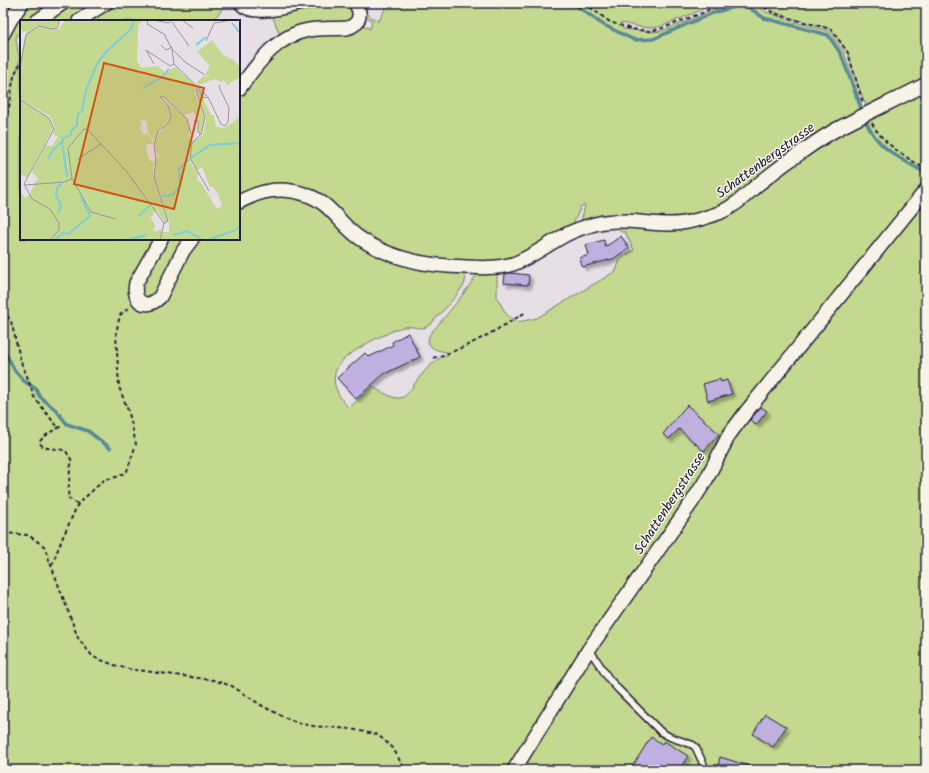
<svg xmlns="http://www.w3.org/2000/svg" width="929" height="773" font-family="Kalam,sans-serif">
  <defs>
    <filter id="shadow"><feDropShadow dx="3.5" dy="3.5" stdDeviation="1" flood-color="#0004"/></filter>
  </defs>
  <rect width="100%" height="100%" fill="#e6dfe6"/>
  <filter id="ink" filterUnits="userSpaceOnUse"><feTurbulence type="fractalNoise" baseFrequency=".025" numOctaves="2"/><feDisplacementMap in="SourceGraphic" scale="8" xChannelSelector="R" yChannelSelector="G"/><feConvolveMatrix kernelMatrix="1 2 1 2 8 2 1 2 1" color-interpolation-filters="sRGB"/></filter>
  <g filter="url(#ink)">
    <path fill="#c3d98f" stroke="#727e65" d="M27,3H53L28,21H21V29L17,35L16,39L18,52L20,59L16,72L21,66V239H157L133,301C139,309 142,311 152,309L196,239H239V205L277,194L314,202L358,240L464,272C466,277 466,280 464,285C456,296 447,307 437,317C434,320 432,324 428,326C420,331 413,325 404,327C397,328 389,333 382,336C372,340 364,345 355,351C352,353 348,355 345,358C327,374 334,393 349,408L373,386C377,390 381,392 386,394C401,402 405,398 414,385C419,377 427,368 434,362C438,358 443,357 448,356L447,352C440,351 428,349 428,340C429,334 434,329 438,325C448,313 458,301 467,289C471,284 474,278 478,273L497,271V298L507,315L518,322L537,318L616,271L620,259L634,250L625,232H621L619,230L618,224L694,223L815,146L926,87V770H3V47L8,34Z
      M73,3H101L75,21H46Z
      M111,3H228L212,21H87Z
      M337,3C351,3 350,2 356,15L350,23L281,37L271,13L295,8L303,11L318,7L337,6Z
      M388,3H715L694,13L662,26L652,28L641,27L621,23L623,29L650,32L662,31L702,15L724,4L730,3H753L766,12L798,23L829,31L844,52L863,109L728,205L684,219L580,225L585,206L584,205L581,206L571,229L536,248L500,263L424,260L366,239L313,193L239,199V93L268,59L294,39L361,24L370,29L372,21L364,15L365,11L372,18L379,21Z
      M761,3H926V80L867,108L854,75L848,53L830,29L784,16L771,10Z
      M164,239H188L154,296L150,298L142,296L140,287Z"/>
    <g fill="none" stroke-linecap="round" stroke-linejoin="round">
      <path stroke="#598997" stroke-width="3.5" d="M573,3L602,24L634,40L653,39L713,13L744,4L764,18L828,35L841,54L862,111
        M866,122C878,149 901,159 926,173
        M3,348L15,371L24,381L36,389L40,397L56,410L67,424L88,431L110,448"/>
    </g>
    <path fill="#c0b0e0" stroke="#22223b" filter="url(#shadow)" d="M621,236L629,248L613,259L582,267L580,258L589,255L586,245L604,240L605,247Z
      M510,273L529,275L528,285L504,283L505,274Z
      M408,333L420,357L384,374L356,399L337,378L365,353L369,357L393,345L392,342Z
      M720,379L721,382L727,380L732,394L708,401L703,384Z
      M687,405L719,434L704,451L679,429L669,439L663,434Z
      M761,407L767,411L756,425L750,420Z
      M765,714L786,727L773,747L753,734Z
      M651,737L662,744L664,741L688,756L679,770H630Z
      M720,757L756,768V770H717Z"/>
    <g fill="none" stroke-linecap="round" stroke-linejoin="round">
      <g stroke="#22223b" stroke-width="9">
        <path id="lane" d="M3,9L6,3
          M589,649L609,679L618,689L661,732L670,737L693,745L696,748L706,770"/>
      </g>
      <g stroke="#22223b" stroke-width="16">
        <path id="street" d="M241,3C251,17 287,7 301,3
          M37,21L63,3
          M79,21L90,13L106,3
          M3,34L11,19L22,3
          M239,89C257,64 277,35 309,30C321,28 334,29 347,28C359,25 363,14 355,3
          M239,202C247,198 255,194 264,192C284,187 309,192 325,205C338,216 347,230 361,239C387,256 418,264 448,266C468,267 494,270 513,264C530,258 544,247 560,238C568,233 578,229 588,226C617,216 642,224 671,224C687,224 705,218 719,213C734,207 745,196 756,186C769,176 782,165 796,156C810,146 825,135 841,127C869,112 898,99 926,84
          M161,239L136,283C132,302 146,311 160,297L183,251L192,239
          M514,770L589,649L692,502L706,480L729,435L746,412L926,190"/>
      </g>
      <path stroke="#22223b" stroke-width="2" stroke-dasharray="4 3" stroke-linecap="butt" d="M584,3L610,22L631,29L650,31L663,28L702,13L721,3
        M758,3L773,13L796,20L831,29L848,53L863,103
        M3,120C12,109 10,91 14,77C15,72 18,68 21,63
        M872,123C883,145 906,156 926,170
        M3,310L11,321L21,362L27,376L34,397L55,424L60,427C53,430 44,436 39,442C43,449 49,448 56,449C60,449 63,450 66,451L72,461L70,469L68,498L78,504
        M433,358C466,349 497,330 526,312
        M3,533L28,535L44,546L78,638L93,657L117,666L129,669L213,680L232,686L264,707L297,723L313,726L351,729L378,735L393,748L405,770
        M52,565L62,539L78,504L104,480L120,476L127,471L136,444L129,413L119,387L116,333L120,315L130,307"/>
      <use href="#lane" stroke="#f7f3e8" stroke-width="6"/>
      <use href="#street" stroke="#f7f3e8" stroke-width="13"/>
    </g>
  </g>
  <g text-anchor="middle" stroke-width="3" stroke-linejoin="round" paint-order="stroke">
    <g font-size="14" fill="#22223b" stroke="#f7f3e8">
      <text transform="translate(765 160) rotate(-36)" y="5">Schattenbergstrasse</text>
      <text transform="translate(669 503) rotate(-57)" y="5">Schattenbergstrasse</text>
    </g>
  </g>
  <g transform="translate(20 20)">
    <rect width="220" height="220" fill="#e6dfe6"/>
    <path d="M0,0H38V2L36,8L22,6L6,14L7,11L2,12ZM45,0H124L119,4L118,8L117,40L121,48L137,46L146,53L155,47L185,74L184,77L180,70L175,69V73L185,97L181,114L178,113L179,100L173,92L164,95L142,76L140,79L148,87L150,98L139,110L134,120L128,113L126,101L120,100L122,104L120,108L124,115L127,113L133,121V124H127L126,128L129,139L132,142L135,141L133,147V155L148,201L145,202L137,191L133,193L134,195L130,197L135,205L133,211L142,210L141,215L142,212H149V201L134,153L136,136L139,137L134,128L135,119L151,97L148,86L141,77L165,97L170,106L169,115L174,121L183,115L186,101V96L177,71H179L191,95H194L196,107L205,108L218,98L220,91V220H140V217L139,220H0V172L6,178L9,175L18,158L12,152L26,125L32,126L38,117L33,114L35,107L30,96L0,80V47L4,20L7,14L17,7L39,9ZM171,140L177,150L182,147L190,167L192,166L198,174L202,186L197,189L181,163L177,160L178,153L170,142ZM192,20L203,35L213,40L220,47V57L207,65L204,60L202,62L195,59L179,65L176,63L184,56L191,57L185,55L190,46L177,32ZM0,81L28,97L33,108L7,158L0,153Z" fill="#c3d98f" fill-rule="evenodd"/>
    <path fill="none" stroke="#7dced5" stroke-width="2" d="M212,3L220,13M176,25L186,17M123,68L142,57L149,49M42,122L47,157M171,138L190,125L220,123M28,139L33,130L42,122L43,118L51,115V111L57,105L58,94L62,91L66,70L76,46L85,33L111,9L114,0M142,176L153,175L160,165L159,149L169,139M38,193L41,186L36,175L37,168L42,163M119,196L130,185M153,215L167,211L183,220M34,220L43,213L48,214L70,196L61,177M107,220L126,215M188,220L216,210L220,205"/>
    <path fill="none" stroke="#9893a2" stroke-width="1" d="M128,0L127,4L144,14L152,29L154,44L187,76M133,0L149,3L152,0M162,0L173,8M152,2L169,26M186,21L194,3L213,0M141,25L146,30L152,27M152,29L165,42L185,55M134,44L126,30L150,46L154,44M0,47L6,15L19,6L34,9L38,7L39,0M0,80L29,98L34,109L4,164M180,115L172,123L170,138L189,171M58,139L81,124M4,164L12,179L30,189L39,203V210L30,220M5,165L44,162L52,159M96,199L71,192L52,159L48,128L64,109L68,110L107,152L144,203M144,203L148,201L134,156L136,139L134,125L138,111L149,102L151,96L148,86L140,77H144L167,99L171,114L174,112L175,100H178V112L181,115L185,97L176,70H179L183,78L188,77L201,104L205,106L208,102L209,88L199,67L200,65M140,220L144,203"/>
    <path fill="#d45411" fill-opacity="0.15" stroke="#d45411" stroke-width="2" d="M84,43L184,68L154,189L54,164Z"/>
    <rect width="220" height="220" fill="none" stroke="#22223b" stroke-width="2"/>
  </g>
  <rect width="929" height="773" fill="none" stroke="#f7f3e8" stroke-width="16"/>
  <rect x="8" y="8" width="913" height="757" fill="none" stroke="#22223b" stroke-width="1.5" filter="url(#ink)"/>
</svg>
